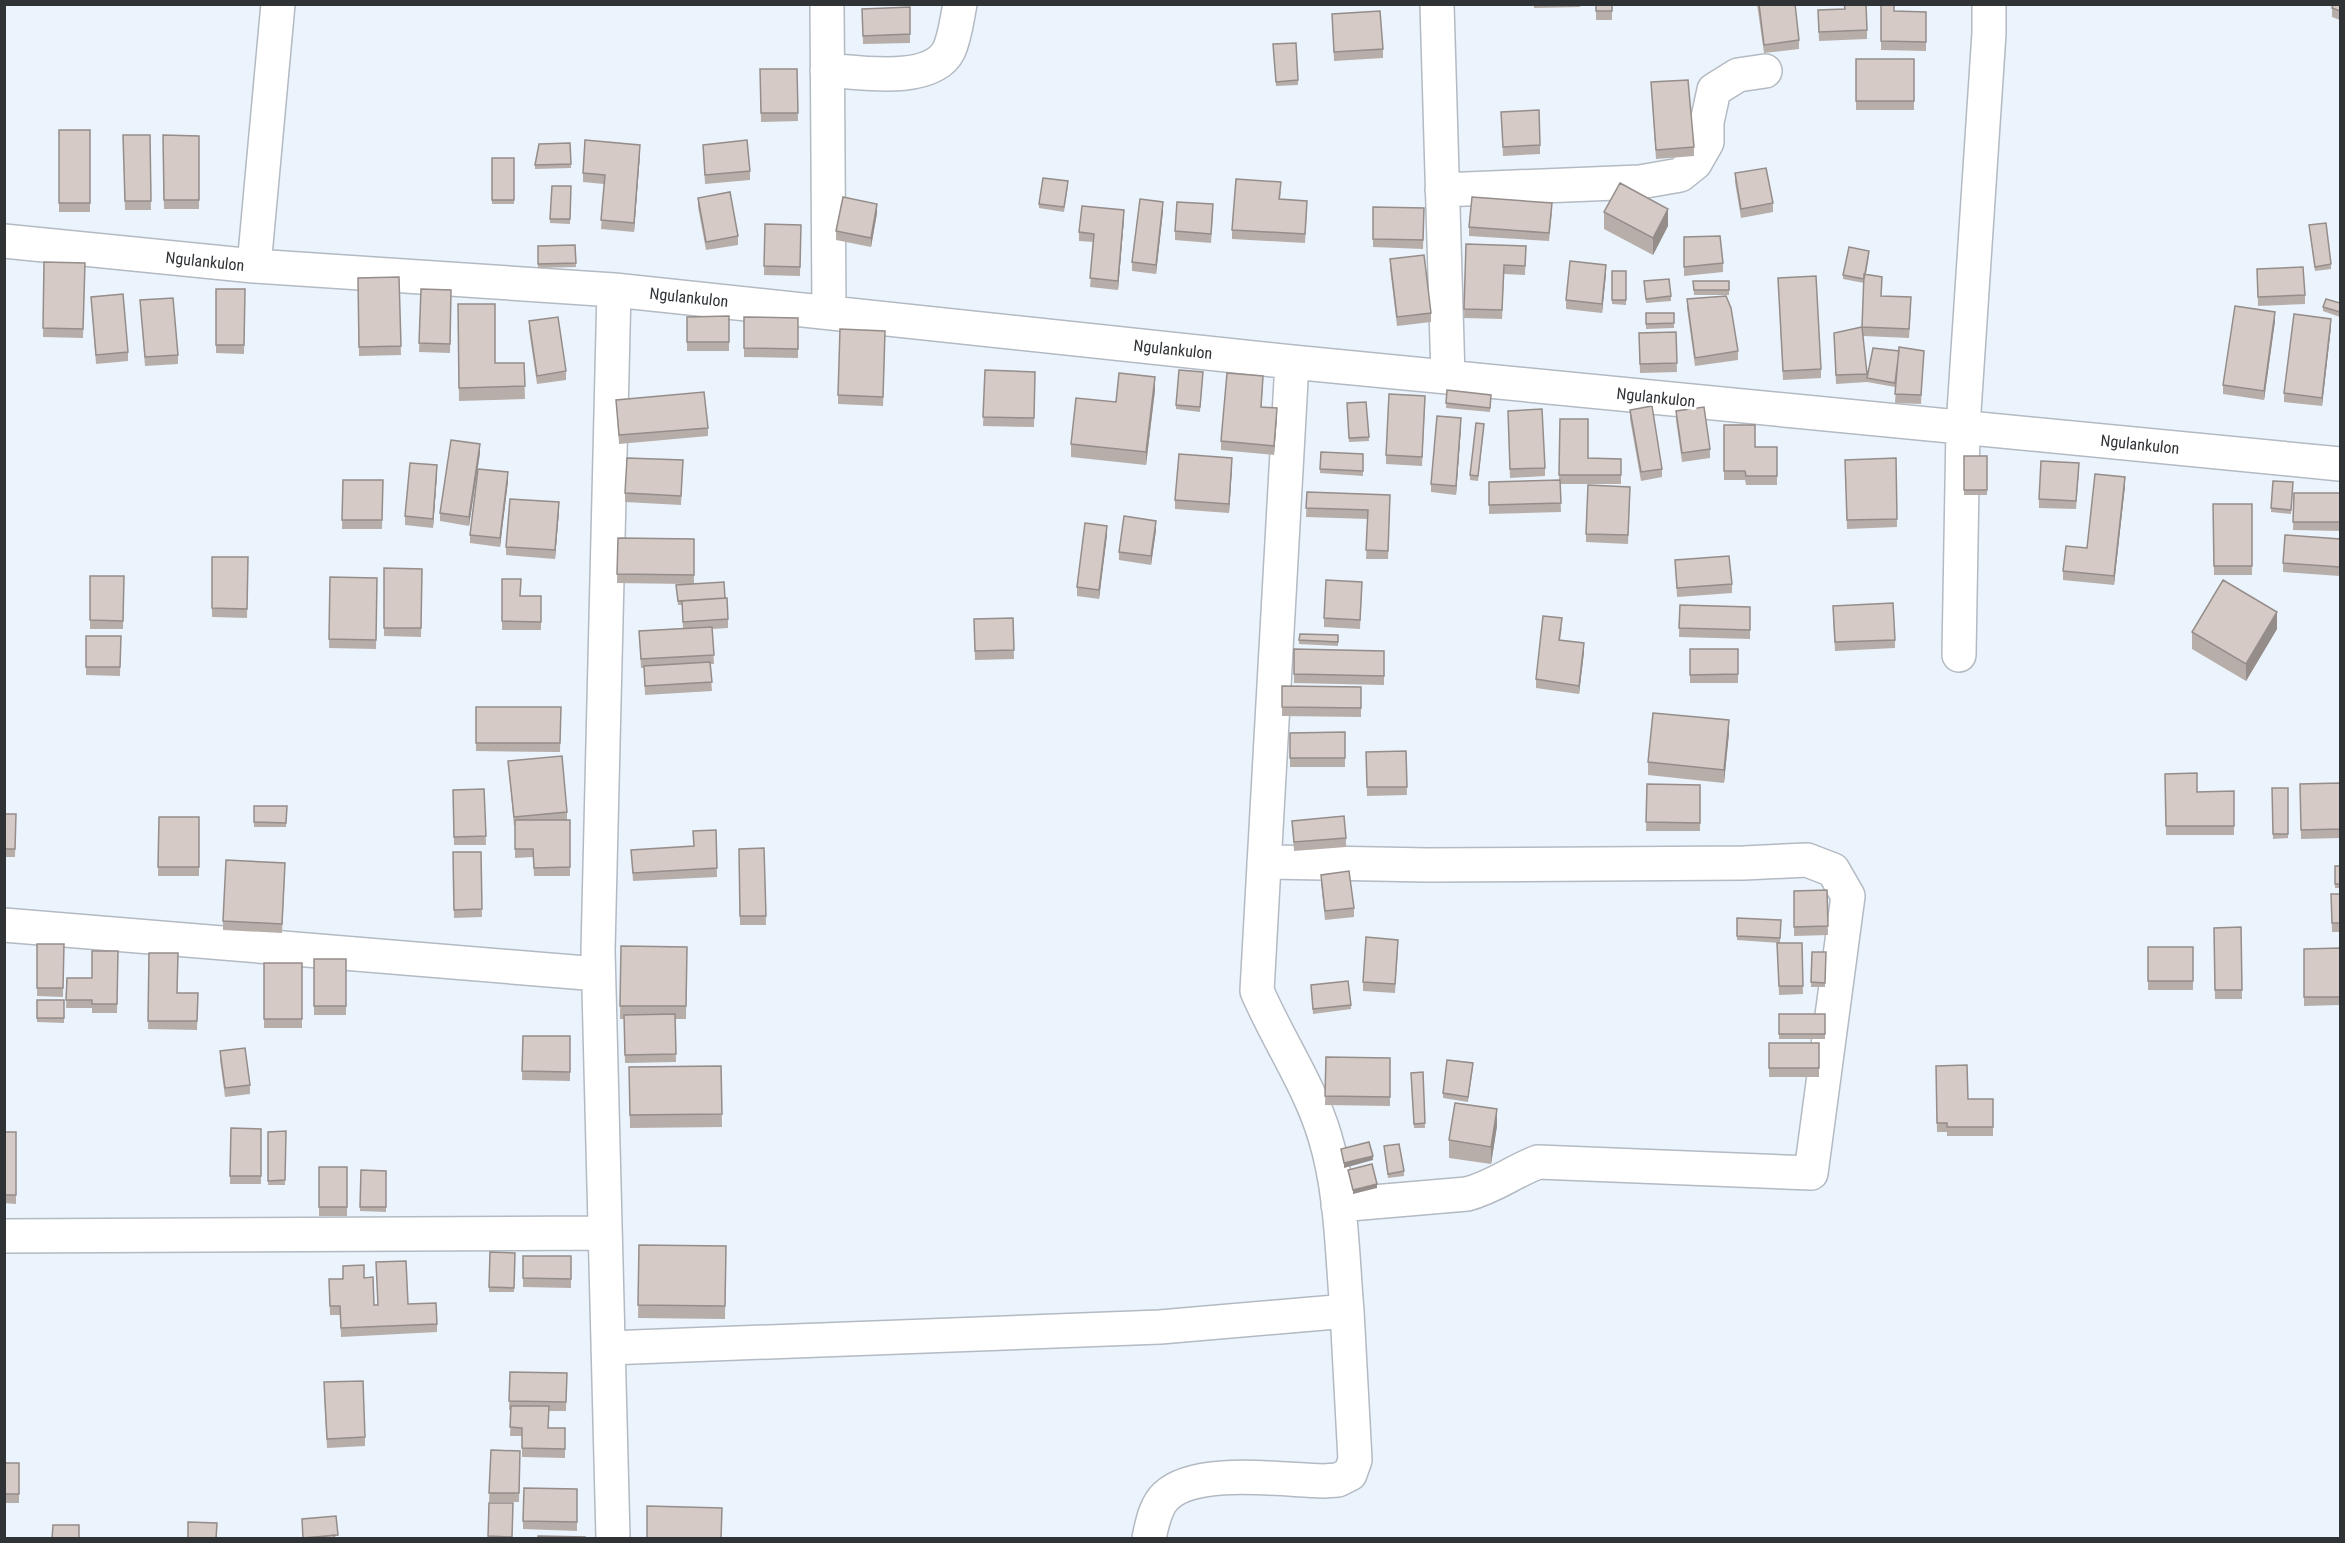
<svg xmlns="http://www.w3.org/2000/svg" width="2345" height="1543" font-family="'Roboto Condensed',sans-serif">
  <rect width="100%" height="100%" fill="#ebf3fc"/>
  <g fill="none" stroke-linecap="round" stroke-linejoin="round">
    <g stroke="#b3bac2" stroke-width="36">
      <path id="minor" d="M827,4L829,311
        M1437,4L1448,377
        M827,70C858,72 932,85 949,50C955,37 957,19 960,4
        M1442,190L1640,182L1680,175L1695,163L1707,142V122L1714,90L1738,75L1765,71
        M4,241L254,266L614,290L1292,362L2340,464
        M254,266L278,4
        M1959,655L1963,427L1989,33V4
        M1264,862L1428,865L1744,863L1807,860L1833,870L1848,896L1811,1173L1538,1162C1512,1172 1494,1187 1467,1194L1338,1205
        M4,925L598,974
        M4,1236L604,1233
        M608,1348L1160,1327L1347,1311C1342,1254 1342,1193 1325,1137C1310,1086 1278,1040 1257,991L1292,362
        M613,1538L598,950L614,290
        M1149,1538C1152,1525 1155,1506 1166,1496C1196,1467 1282,1480 1323,1481L1338,1480L1350,1474L1355,1460L1347,1311"/>
    </g>
    <use href="#minor" stroke="#fff" stroke-width="33"/>
  </g>
  <path fill="#b7aea9" d="M1534,4H1580V7L1534,8Z
    M1596,4H1612V20H1596Z
    M1757,4H1795L1799,40V49L1764,53Z
    M1881,4L1894,11L1926,12V51L1881,50Z
    M2340,4V20L2332,17V8Z
    M910,7V43L863,44L862,9Z
    M1818,10L1867,30V39L1819,41Z
    M1332,14L1383,49V58L1334,61Z
    M1273,44L1298,80V85L1276,86Z
    M1856,59H1914V110H1856Z
    M760,69H797L798,121L761,122Z
    M1651,82L1694,147V156L1656,159Z
    M1501,112L1540,145V154L1503,156Z
    M59,130H90V212H59Z
    M123,135H150L151,210H125Z
    M163,135L199,136V209H164Z
    M570,143L571,168L535,169V165Z
    M703,145L750,171V180L705,184Z
    M640,154L634,232L601,229L604,184L583,182V173Z
    M492,158H514V204H492Z
    M1735,173L1773,203V212L1741,218L1735,182Z
    M552,186H571L570,224L550,223Z
    M1068,186L1064,212L1039,208V204Z
    M1281,191L1280,199L1307,209L1305,243L1232,239V230Z
    M698,198L738,236V245L706,250L698,207Z
    M1373,207L1424,208L1423,249L1373,247Z
    M1163,211L1156,274L1132,271V262Z
    M1552,212L1549,241L1469,236V227Z
    M1604,212L1668,226L1653,255L1604,229Z
    M877,213L871,247L836,240V231Z
    M1213,213L1211,243L1175,240V231Z
    M1124,219L1118,290L1090,287L1094,242L1079,241V232Z
    M765,224L801,225L800,276L764,275Z
    M2309,225L2331,264V269L2315,271Z
    M1684,237L1723,263V272L1684,276Z
    M1466,244L1526,246L1525,275L1504,274L1502,319L1464,318Z
    M575,245L576,267L538,268V246Z
    M1869,256L1866,275L1881,296L1911,306L1909,338L1863,336L1867,378L1899,351H1924L1921,404L1895,403L1897,370L1895,387L1867,382L1836,384L1834,333L1862,327L1864,283L1843,279V275Z
    M1390,259L1431,313V322L1397,326L1390,268Z
    M44,262L85,263L83,338L43,337Z
    M2257,269L2305,295V304L2258,306Z
    M1612,271H1626V305L1612,304Z
    M1606,274L1602,313L1566,309V300Z
    M399,277L401,355L359,356L358,278Z
    M1778,278L1821,369V378L1783,380Z
    M1693,281H1729V295H1694Z
    M1644,285L1671,296V301L1646,303Z
    M216,289H245L244,354L216,353Z
    M421,289L451,290L450,353L419,352Z
    M91,297L128,352V361L96,364Z
    M1687,299L1738,351V360L1695,366L1687,308Z
    M140,300L178,355V364L145,366Z
    M2340,303V317L2323,311V307Z
    M458,304L495,363H524L525,399L459,401Z
    M1646,313H1674V328L1646,329Z
    M729,316V351H687V317Z
    M744,317L798,318V358L744,357Z
    M529,321L566,371V380L537,384L529,330Z
    M2275,321L2264,400L2223,394V385Z
    M2331,327L2322,406L2284,402V393Z
    M1676,332L1677,372L1640,373L1639,333Z
    M885,340L883,406L838,404V395Z
    M985,370L1035,372L1034,427L983,426Z
    M1203,372L1200,412L1176,409V405Z
    M1263,385L1261,407L1277,417L1274,455L1221,450V441Z
    M1155,390L1146,465L1071,457V444L1116,402Z
    M1447,390L1491,395L1490,412L1446,408Z
    M616,400L708,428V436L619,444Z
    M1366,402L1369,441L1349,442L1347,403Z
    M1425,405L1422,466L1386,464V455Z
    M1630,410L1662,469V477L1641,481L1630,419Z
    M1676,411L1710,449V458L1682,462L1676,420Z
    M1560,419L1588,458L1621,459V484H1560L1561,512L1489,514V482L1559,480Z
    M1508,420L1545,468V476L1510,478Z
    M1724,425L1755,447H1777V485H1746L1745,480H1724Z
    M1461,427L1456,495L1431,492V484Z
    M1484,428L1478,481L1470,480V475Z
    M1321,452L1363,454V476L1320,473Z
    M480,453L469,526L440,521V513Z
    M1964,456H1987V495H1964Z
    M1896,458L1897,527L1847,529L1845,460Z
    M683,460L681,505L625,502V493Z
    M1232,467L1229,513L1175,509V500Z
    M2079,471L2076,509L2039,508V499Z
    M437,474L433,528L405,525V516Z
    M343,480H383L382,529H342Z
    M508,481L500,547L470,543V535Z
    M2273,481L2293,482L2291,514L2271,512Z
    M2125,486L2114,585L2063,580V571L2087,548Z
    M1630,487L1628,544L1586,542V534Z
    M1307,492L1390,495L1388,559H1366L1368,519L1306,517Z
    M2294,493H2340V531L2293,530Z
    M2213,504H2252V575H2214Z
    M559,511L555,559L506,555V547Z
    M1156,530L1151,565L1119,560V552Z
    M1107,535L1099,599L1077,596V587Z
    M618,538L694,539V583L725,598L728,619V628L712,629L714,664H710L712,691L645,695L644,668H641L639,631L683,628L682,605H678L676,585L686,584L617,583Z
    M2340,539V576L2283,572V563Z
    M212,557H248L247,618L212,617Z
    M1675,560L1732,584V593L1677,597Z
    M384,568L422,569L421,637L384,636Z
    M90,576H124L123,629H90Z
    M330,577L377,578L376,649L329,648Z
    M502,579L520,596H541V630H502Z
    M1362,591L1360,629L1324,627V618Z
    M1680,605L1750,607V639L1679,637Z
    M1833,615L1895,640V648L1835,651Z
    M1013,618L1014,659L975,660L974,619Z
    M1562,627L1560,640L1584,652L1579,694L1536,688V679Z
    M2277,629L2246,681L2192,649V632Z
    M1338,635V646L1299,644V640Z
    M86,636H121L120,676L86,675Z
    M1294,649L1384,651V685L1294,683Z
    M1690,649H1738V683H1690Z
    M1282,686L1361,687V717L1282,716Z
    M476,707H561L560,752L476,751Z
    M1345,732V767H1290V733Z
    M1729,733L1724,783L1648,775V762Z
    M1406,751L1407,795L1367,796L1366,752Z
    M508,761L567,812V820H570V876H534L533,857L515,858V825L514,826Z
    M2165,774L2197,792L2234,791V835H2166Z
    M2340,783V838L2301,839L2300,784Z
    M1647,784L1700,785V831H1646Z
    M2272,788H2288V838L2273,839Z
    M484,789L486,845H454L453,790Z
    M254,806H287L286,827H254Z
    M4,814H16L15,857H4Z
    M159,817H199V876H158Z
    M1292,821L1346,838V847L1294,851Z
    M716,830L717,877L633,881L631,850L693,846Z
    M764,848L766,925H740L739,849Z
    M453,852H481L482,917L454,918Z
    M2335,866H2340V888H2335Z
    M285,872L282,933L223,930V921Z
    M1321,875L1354,908V917L1325,920L1321,883Z
    M1827,890L1828,935L1794,936V891Z
    M2331,894H2340V932H2332Z
    M1737,918L1781,920L1780,943L1737,940Z
    M2241,927L2242,999H2215L2214,928Z
    M1777,943H1802L1803,994L1779,995Z
    M37,944H64L63,997L37,996Z
    M621,946L687,947L686,1019H675L676,1062L625,1063L624,1019H620Z
    M2148,947H2193V990H2148Z
    M2340,948V1005L2304,1006V949Z
    M1398,949L1395,993L1363,991V982Z
    M118,951L117,1013H92V1008H66L67,978H92Z
    M1812,952H1826L1825,987H1811Z
    M149,953L177,993H198L197,1030L148,1029Z
    M314,959H346V1015H314Z
    M264,963H302V1028H264Z
    M1311,985L1351,1005V1009L1313,1014Z
    M37,1000H64V1023L37,1022Z
    M1779,1014H1825V1039H1779Z
    M523,1036H570V1081L522,1080Z
    M1769,1043H1819V1077H1769Z
    M220,1051L250,1085V1094L225,1097L220,1060Z
    M1326,1057L1390,1058V1106L1325,1105Z
    M721,1066L722,1127L630,1128L629,1067Z
    M1936,1066L1968,1099H1993V1136H1947V1132H1937Z
    M1473,1068L1468,1102L1443,1098V1093Z
    M1423,1072L1425,1128H1414L1411,1073Z
    M1497,1126L1491,1164L1449,1158V1140Z
    M231,1128L261,1129V1184H230Z
    M286,1131L285,1185H268V1132Z
    M4,1132H16V1204L4,1203Z
    M1384,1146L1404,1171V1176L1388,1178Z
    M319,1167H347V1216H319Z
    M361,1170L386,1171V1212L360,1211Z
    M639,1245L726,1246L725,1319L638,1318Z
    M490,1252L515,1253L514,1292H489Z
    M523,1256H571V1288L523,1287Z
    M364,1278L374,1305L408,1304L437,1324V1332L341,1337L340,1315H330L329,1279Z
    M510,1372L567,1373L566,1411H549L548,1428H565V1458L522,1457V1436H510L511,1410H509Z
    M324,1391L365,1437V1446L327,1448Z
    M491,1450L520,1451L519,1502H489Z
    M4,1463H19V1503H4Z
    M577,1489V1531L523,1529V1521Z
    M489,1503H513L512,1539H488Z"/>
  <path fill="#958d8a" d="M640,145V154L634,232V223Z
    M1163,202V211L1156,274V265Z
    M877,204V213L871,247V238Z
    M1668,209V226L1653,255V238Z
    M1124,210V219L1118,290V281Z
    M1606,265V274L1602,313V304Z
    M2275,312V321L2264,400V391Z
    M2331,319V327L2322,406V398Z
    M1155,377V390L1146,465V452Z
    M1277,408V417L1274,455V446Z
    M1461,418V427L1456,495V486Z
    M480,444V453L469,526V517Z
    M1232,458V467L1229,513V504Z
    M437,465V474L433,528V519Z
    M508,472V481L500,547V538Z
    M2125,477V486L2114,585V576Z
    M559,502V511L555,559V550Z
    M1156,521V530L1151,565V556Z
    M1107,526V535L1099,599V590Z
    M2277,612V629L2246,681V664Z
    M1584,643V652L1579,694V686Z
    M1729,720V733L1724,783V770Z
    M1497,1109V1126L1491,1164V1147Z
    M1373,1156V1160L1344,1168V1163Z
    M1377,1184V1188L1353,1194V1190Z"/>
  <path fill="#d5cac5" stroke="#958d8a" stroke-width="1.5" d="M1596,4H1612V11H1596Z
    M1759,4H1795L1799,40L1764,45Z
    M1844,4H1866L1867,30L1819,32L1818,10L1845,9Z
    M1881,4H1894V11L1926,12V42L1881,41Z
    M2333,4H2340V11L2332,8Z
    M910,7V34L863,36L862,9Z
    M1380,11L1383,49L1334,52L1332,14Z
    M1296,43L1298,80L1276,82L1273,44Z
    M1856,59H1914V101H1856Z
    M760,69H797L798,113H761Z
    M1688,80L1694,147L1656,150L1651,82Z
    M1539,110L1540,145L1503,147L1501,112Z
    M59,130H90V203H59Z
    M123,135H150L151,201H125Z
    M163,135L199,136V200H164Z
    M585,140L640,145L634,223L601,220L605,175L583,173Z
    M747,140L750,171L705,175L703,145Z
    M570,143L571,164L535,165L539,144Z
    M492,158H514V200H492Z
    M1766,168L1773,203L1741,209L1735,173Z
    M1043,178L1068,181L1064,207L1039,204Z
    M1236,179L1281,182L1279,199L1307,201L1305,234L1232,230Z
    M1620,183L1668,209L1653,238L1604,212Z
    M552,186H571L570,219H550Z
    M730,192L738,236L706,242L698,198Z
    M843,197L877,204L871,238L836,231Z
    M1472,197L1552,203L1549,233L1469,227Z
    M1140,199L1163,202L1156,265L1132,262Z
    M1177,202L1213,204L1211,234L1175,231Z
    M1082,206L1124,210L1118,281L1090,278L1094,234L1079,232Z
    M1373,207L1424,208L1423,240L1373,239Z
    M2326,223L2331,264L2315,267L2309,225Z
    M765,224L801,225L800,267L764,266Z
    M1720,236L1723,263L1684,267V237Z
    M1466,244L1526,246L1525,266L1504,265L1502,310L1464,309Z
    M575,245L576,263L538,264V246Z
    M1849,247L1869,251L1864,279L1843,275Z
    M1424,255L1431,313L1397,317L1390,259Z
    M1570,261L1606,265L1602,304L1566,300Z
    M44,262L85,263L83,329L43,328Z
    M2303,267L2305,295L2258,297L2257,269Z
    M1612,271H1626V300H1612Z
    M1864,274L1882,277L1881,296L1911,297L1909,329L1862,327Z
    M1816,276L1821,369L1783,371L1778,278Z
    M399,277L401,346L359,347L358,278Z
    M1669,279L1671,296L1646,299L1644,281Z
    M1693,281H1729V290H1694Z
    M216,289H245L244,345H216Z
    M421,289L451,290L450,344L419,343Z
    M123,294L128,352L96,355L91,297Z
    M1726,296L1731,308L1738,351L1695,358L1687,299Z
    M173,298L178,355L145,357L140,300Z
    M2326,299L2340,303V312L2323,307Z
    M458,304H495V363H524L525,386L459,388Z
    M2235,306L2275,312L2264,391L2223,385Z
    M1646,313H1674V323L1646,324Z
    M2294,314L2331,319L2322,398L2284,393Z
    M729,316V342H687V317Z
    M558,317L566,371L537,376L529,321Z
    M744,317L798,318V349L744,348Z
    M1862,327L1867,374L1836,375L1834,333Z
    M840,329L885,331L883,397L838,395Z
    M1676,332L1677,363L1640,364L1639,333Z
    M1899,347L1924,351L1921,395L1895,394Z
    M1873,348L1899,351L1895,383L1867,378Z
    M985,370L1035,372L1034,418L983,417Z
    M1179,370L1203,372L1200,407L1176,405Z
    M1119,373L1155,377L1146,452L1071,444L1076,398L1116,402Z
    M1227,373L1263,376L1261,407L1277,408L1274,446L1221,441Z
    M1447,390L1491,395L1490,408L1446,403Z
    M704,392L708,428L619,435L616,400Z
    M1389,394L1425,396L1422,457L1386,455Z
    M1366,402L1369,437L1349,438L1347,403Z
    M1652,406L1662,469L1641,472L1630,410Z
    M1704,407L1710,449L1682,453L1676,411Z
    M1542,409L1545,468L1510,469L1508,411Z
    M1437,416L1461,418L1456,486L1431,484Z
    M1560,419H1588V458L1621,459V475H1559Z
    M1476,423L1484,424L1478,476L1470,475Z
    M1724,425H1755V447H1777V476H1746L1745,471H1724Z
    M451,440L480,444L469,517L440,513Z
    M1321,452L1363,454V471L1320,469Z
    M1179,454L1232,458L1229,504L1175,500Z
    M1964,456H1987V490H1964Z
    M627,458L683,460L681,496L625,493Z
    M1896,458L1897,519L1847,520L1845,460Z
    M2041,461L2079,463L2076,501L2039,499Z
    M410,463L437,465L433,519L405,516Z
    M478,469L508,472L500,538L470,535Z
    M2095,474L2125,477L2114,576L2063,571L2066,546L2087,548Z
    M343,480H383L382,520H342Z
    M1560,480L1561,503L1489,505V482Z
    M2273,481L2293,482L2291,510L2271,508Z
    M1588,485L1630,487L1628,535L1586,534Z
    M1307,492L1390,495L1388,551L1366,550L1368,510L1306,508Z
    M2294,493H2340V522H2293Z
    M510,499L559,502L555,550L506,547Z
    M2213,504H2252V566H2214Z
    M1124,516L1156,521L1151,556L1119,552Z
    M1085,523L1107,526L1099,590L1077,587Z
    M2285,535L2340,539V567L2283,563Z
    M618,538L694,539V575L617,574Z
    M1729,556L1732,584L1677,588L1675,560Z
    M212,557H248L247,609L212,608Z
    M384,568L422,569L421,628H384Z
    M90,576H124L123,621L90,620Z
    M330,577L377,578L376,640L329,639Z
    M502,579H521L520,596H541V622L502,621Z
    M1326,580L1362,582L1360,620L1324,618Z
    M2223,580L2277,612L2246,664L2192,632Z
    M724,582L725,598L678,601L676,585Z
    M727,598L728,619L683,622L682,601Z
    M1893,603L1895,640L1835,642L1833,606Z
    M1680,605L1750,607V630L1679,628Z
    M1543,616L1562,618L1559,640L1584,643L1579,686L1536,679Z
    M1013,618L1014,650L975,651L974,619Z
    M712,627L714,655L641,659L639,631Z
    M1300,634L1338,635V642L1299,640Z
    M86,636H121L120,667H86Z
    M1294,649L1384,651V676L1294,674Z
    M1690,649H1738V674L1690,675Z
    M710,662L712,682L645,686L644,666Z
    M1282,686L1361,687V708L1282,707Z
    M476,707H561L560,743H476Z
    M1653,713L1729,720L1724,770L1648,762Z
    M1345,732V758H1290V733Z
    M1406,751L1407,787H1367L1366,752Z
    M562,756L567,812L514,817L508,761Z
    M2197,773V792L2234,791V826H2166L2165,774Z
    M2340,783V829L2301,830L2300,784Z
    M1647,784L1700,785V823L1646,822Z
    M2272,788H2288V834H2273Z
    M484,789L486,836L454,837L453,790Z
    M254,806H287L286,823L254,822Z
    M4,814H16L15,849H4Z
    M1344,816L1346,838L1294,842L1292,821Z
    M159,817H199V867H158Z
    M515,820H570V867L534,868L533,849H515Z
    M716,830L717,868L633,873L631,850L694,846L693,831Z
    M764,848L766,916H740L739,849Z
    M453,852H481L482,909L454,910Z
    M226,860L285,863L282,924L223,921Z
    M2335,866H2340V884H2335Z
    M1349,871L1354,908L1325,911L1321,875Z
    M1827,890L1828,926L1794,927V891Z
    M2331,894H2340V923H2332Z
    M1737,918L1781,920L1780,938L1737,936Z
    M2241,927L2242,990H2215L2214,928Z
    M1366,937L1398,940L1395,984L1363,982Z
    M1777,943H1802L1803,986H1779Z
    M37,944H64L63,988H37Z
    M621,946L687,947L686,1006H620Z
    M2148,947H2193V981H2148Z
    M2340,948V997H2304V949Z
    M92,951H118L117,1004H92V1000H66L67,978H92Z
    M1812,952H1826L1825,983L1811,982Z
    M149,953H178L177,993H198L197,1021H148Z
    M314,959H346V1006H314Z
    M264,963H302V1019H264Z
    M1348,981L1351,1005L1313,1009L1311,985Z
    M37,1000H64V1018H37Z
    M675,1014L676,1054L625,1055L624,1015Z
    M1779,1014H1825V1034H1779Z
    M523,1036H570V1072L522,1071Z
    M1769,1043H1819V1068H1769Z
    M245,1048L250,1085L225,1088L220,1051Z
    M1326,1057L1390,1058V1097L1325,1096Z
    M1447,1060L1473,1063L1468,1097L1443,1093Z
    M1967,1065L1968,1099H1993V1127H1947V1123H1937L1936,1066Z
    M721,1066L722,1114L630,1115L629,1067Z
    M1423,1072L1425,1123L1414,1124L1411,1073Z
    M1455,1103L1497,1109L1491,1147L1449,1140Z
    M231,1128L261,1129V1176H230Z
    M286,1131L285,1180L268,1181V1132Z
    M4,1132H16V1195H4Z
    M1369,1142L1373,1156L1344,1163L1341,1149Z
    M1399,1144L1404,1171L1388,1174L1384,1146Z
    M1372,1164L1377,1184L1353,1190L1348,1170Z
    M319,1167H347V1207H319Z
    M361,1170L386,1171V1207H360Z
    M639,1245L726,1246L725,1306L638,1305Z
    M490,1252L515,1253L514,1288L489,1287Z
    M523,1256H571V1279L523,1278Z
    M406,1261L408,1304L436,1303L437,1324L341,1328L340,1306H330L329,1279H343V1266L364,1265V1278L373,1277L374,1305H378L376,1262Z
    M510,1372L567,1373L566,1402L509,1401Z
    M363,1381L365,1437L327,1439L324,1382Z
    M511,1406H549L548,1428H565V1449L522,1448V1428L510,1427Z
    M491,1450L520,1451L519,1493H489Z
    M4,1463H19V1494H4Z
    M524,1488L577,1489V1522L523,1521Z
    M489,1503H513L512,1537L488,1536Z
    M647,1506L722,1508L721,1539H647Z
    M336,1516L338,1535L303,1538L302,1519Z
    M188,1522L217,1523L216,1539H188Z
    M53,1525H79V1539H52Z
    M334,1535L335,1539H309Z
    M538,1536L585,1537V1539H538Z"/>
  <g text-anchor="middle" stroke-width="6" stroke-linejoin="round" paint-order="stroke">
    <g font-size="16" fill="#303336" stroke="#fff">
      <text transform="translate(205 261) rotate(6)" y="6">Ngulankulon</text>
      <text transform="translate(689 297) rotate(6)" y="6">Ngulankulon</text>
      <text transform="translate(1173 349) rotate(6)" y="6">Ngulankulon</text>
      <text transform="translate(1656 397) rotate(6)" y="6">Ngulankulon</text>
      <text transform="translate(2140 444) rotate(6)" y="6">Ngulankulon</text>
    </g>
  </g>
  <rect width="2345" height="1543" fill="none" stroke="#303336" stroke-width="12"/>
</svg>
